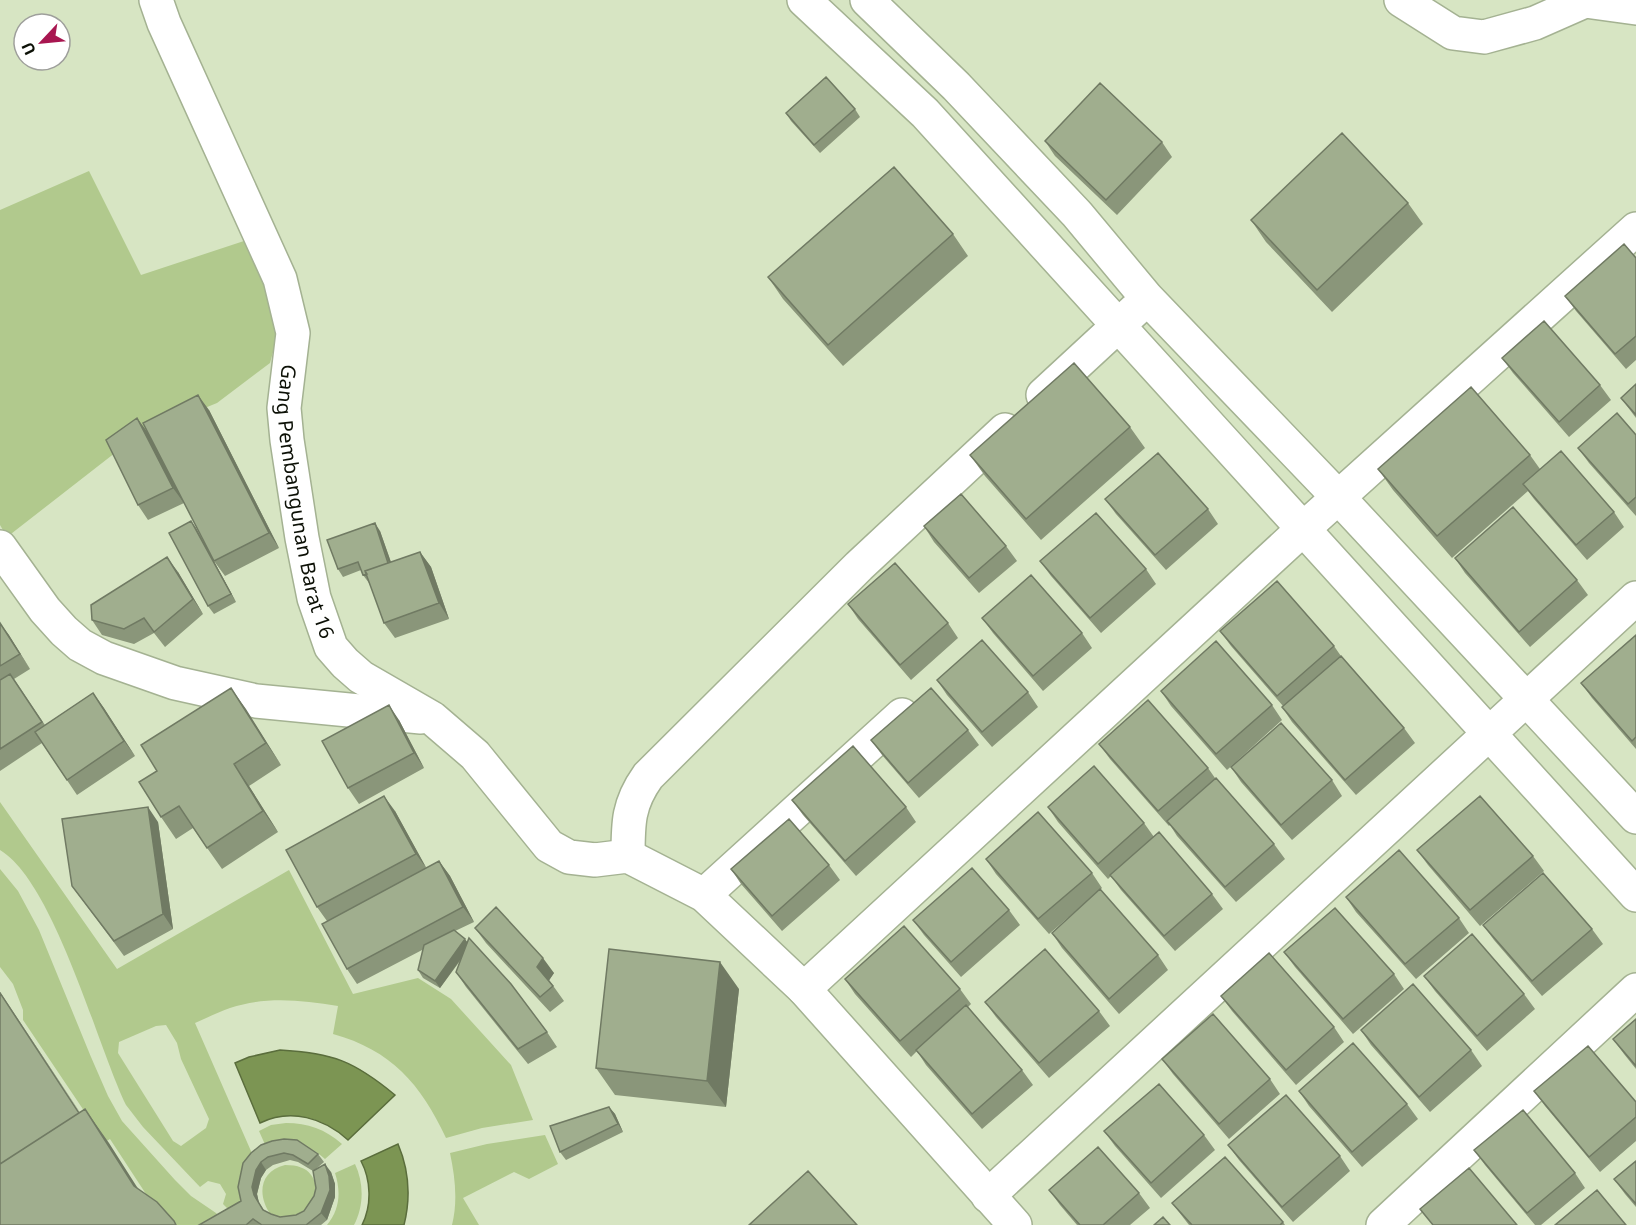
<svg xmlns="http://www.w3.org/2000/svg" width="1636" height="1225" font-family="'Noto Sans',sans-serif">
  <rect width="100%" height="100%" fill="#d7e5c3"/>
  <path fill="#b1c98d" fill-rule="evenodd" d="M89,171L141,275L250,239L281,323L270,363L217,403L138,435L7,537L0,525V210Z
    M0,802L117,969L289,870L353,994L418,978L451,999L511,1065L533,1120L482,1128L446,1138C421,1084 391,1050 333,1034L338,1006C301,1000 266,996 230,1008C218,1012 207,1018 195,1023L254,1158L240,1195L242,1208L232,1213L223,1204L226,1194L220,1184L208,1181L200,1187L143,1127L126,1105C97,1045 54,882 0,850ZM166,1025L177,1043L181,1059L209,1119L206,1128L181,1146L173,1141L118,1053L119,1042L156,1026Z
    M0,869L18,891L39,930L91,1057L108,1096L122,1121L175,1180L191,1196L216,1213L221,1218L212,1225H173L161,1217L110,1139L105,1142L23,1020V1010L13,984L0,967Z
    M286,1123C308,1123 325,1129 342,1144L325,1159C304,1140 293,1146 267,1149L259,1131L271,1125Z
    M545,1135L558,1164L529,1179L514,1172L463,1198L479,1225H452C458,1201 455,1177 450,1153L487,1144Z
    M355,1164C364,1183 364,1206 354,1225H327C340,1209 341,1192 335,1173Z
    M285,1165C311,1165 317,1178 317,1201L294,1221L271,1215C257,1196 259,1171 285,1165Z"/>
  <path fill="#7c9553" stroke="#5a6d3c" stroke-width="1.5" d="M280,1050C333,1053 354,1061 395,1095L348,1140C324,1118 291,1108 260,1123L235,1063L249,1057Z
    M398,1144C409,1170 411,1197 404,1225H362C372,1205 371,1180 361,1161Z"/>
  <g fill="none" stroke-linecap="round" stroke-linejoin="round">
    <g stroke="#a4b292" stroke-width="36">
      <g id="minor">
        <path id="s1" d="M156,0L164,23L280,279L293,333L284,408L287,440L302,538L314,598L331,647L345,663L361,677L432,718L475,755L549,846L569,857L595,860L628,856L704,895L804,989L1015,1225"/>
        <path d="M804,0L925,113L1636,895"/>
        <path d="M867,0L956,86L1077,214L1147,298L1339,498L1636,817"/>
        <path d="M1401,0L1453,33L1484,37L1535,23L1585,1L1636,8"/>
        <path d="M1043,395L1135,310"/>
        <path d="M0,547L45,610L64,631L80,645L104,658L175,683L256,701L421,717"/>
        <path d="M628,856C628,823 628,804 648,776L859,566L1005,430"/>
        <path d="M704,895L902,715"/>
        <path d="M804,989L1303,529L1636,229"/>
        <path d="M988,1196L1636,598"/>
        <path d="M1383,1225L1636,990"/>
      </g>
    </g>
    <use href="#minor" stroke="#fff" stroke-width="33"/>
  </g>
  <path fill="#8a967a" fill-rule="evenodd" d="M855,109L860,117L820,153L791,121L786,113Z
    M1045,141L1162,142L1172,157L1117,215L1055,156Z
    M1408,203L1423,224L1332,312L1266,242L1251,220Z
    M953,234L968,256L843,366L783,299L768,277Z
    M1636,258V360L1626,369L1576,311L1565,296Z
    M1502,358L1600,385L1611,400L1569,437L1513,373Z
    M1636,384V418L1621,398Z
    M209,410L279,548L225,576L214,561Z
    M137,418L148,433L184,503L148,520L138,505Z
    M1130,427L1145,448L1041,540L985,476L970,455Z
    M1636,435V516L1589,463L1578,448Z
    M1530,455L1540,469L1614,512L1624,527L1587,560L1534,499L1528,491L1452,558L1393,490L1378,469Z
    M1105,499L1208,509L1218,524L1166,570L1116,514Z
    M191,521L196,528L236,602L214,614L208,606Z
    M924,526L1006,546L1017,561L979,593L934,542Z
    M380,531L391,562L420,552L431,567L449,619L395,638L384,623L370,583H369L363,575L361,570L343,577L338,569Z
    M1455,558L1577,580L1588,595L1530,647L1465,573Z
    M1040,561L1146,569L1156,584L1101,633L1051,576Z
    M178,572L203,614L165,647L154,633L134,644L102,635L92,620Z
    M848,604L948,623L958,638L911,680L858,619Z
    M982,618L1082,633L1092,648L1043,691L993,633Z
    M0,623L30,669L14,679L45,725L93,693L135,756L77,795L42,743L0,771Z
    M1220,631L1334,646L1343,659L1404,728L1415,743L1356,795L1292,722L1282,707L1283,706L1231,646Z
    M1636,635V749L1592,698L1581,683Z
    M937,680L1028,692L1038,707L992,747L947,695Z
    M231,688L281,765L249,786L278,832L222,869L193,828L176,839L161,817L157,771Z
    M1161,691L1272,705L1282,720L1227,770L1171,706Z
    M399,720L424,768L359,804L348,788Z
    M968,730L979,745L919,798L882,755L871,740Z
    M1099,744L1208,768L1215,778L1274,844L1285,859L1236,902L1177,836L1170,825L1169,826L1110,759Z
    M1231,767L1332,780L1342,796L1292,840L1241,782Z
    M792,800L906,807L916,822L856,876L803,815Z
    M1048,807L1144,823L1154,837L1212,894L1223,909L1175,951L1121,890L1111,876L1108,879L1058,822Z
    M395,811L426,868L439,861L450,876L474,922L455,931L467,942L547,1032L557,1047L528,1064L466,987L456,972L460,961L440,988L423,978L418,970L424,949L357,984L347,969L327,921L317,907Z
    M158,822L173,929L124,956L72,886Z
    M1417,850L1533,856L1544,871L1480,926L1428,865Z
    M986,859L1092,873L1102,888L1100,890L1158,955L1168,970L1119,1014L1062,948L1052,933L1078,909L1049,934L996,874Z
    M829,865L840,880L782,931L741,884L731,869Z
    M1346,897L1459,918L1469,933L1416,979L1356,912Z
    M1009,910L1020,925L961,977L924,935L913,920Z
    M1483,925L1592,929L1603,944L1542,996L1494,940Z
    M475,928L554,973L549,980L564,1001L550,1012L486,943Z
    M1284,952L1394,974L1404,989L1353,1034L1295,967Z
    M1424,976L1524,994L1535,1009L1487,1051L1435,991Z
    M845,979L960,989L971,1004L968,1007L1022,1070L1033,1085L982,1129L926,1065L917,1051L911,1057L855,994Z
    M739,989L726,1107L615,1095L596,1068Z
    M1221,996L1334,1027L1344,1042L1296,1085L1232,1011Z
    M985,1002L1099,1011L1110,1026L1049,1078L996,1017Z
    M1636,1019V1069L1624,1054L1613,1039Z
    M1361,1030L1471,1050L1482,1066L1430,1112L1371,1045Z
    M1162,1059L1270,1079L1280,1094L1229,1139L1173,1074Z
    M1299,1091L1407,1104L1418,1119L1362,1167L1309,1106Z
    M1534,1091L1636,1102V1141L1600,1172L1545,1106Z
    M609,1107L615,1114L623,1132L566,1160L560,1152Z
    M1104,1131L1204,1135L1215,1150L1161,1198L1115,1146Z
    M261,1145L318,1154L324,1162L316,1169L331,1172L335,1184V1197L327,1220L321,1225H199L241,1201ZM290,1160L298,1162L313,1171L316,1188L314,1196L304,1211L296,1215L280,1217L271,1214L264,1210L259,1203L257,1194L261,1178L266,1170L273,1165Z
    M1228,1145L1340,1156L1350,1171L1293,1222L1239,1160Z
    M1474,1150L1575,1173L1585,1188L1541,1225H1535L1485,1165Z
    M1636,1161V1207L1625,1194L1614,1179Z
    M1049,1190L1139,1193L1150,1208L1130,1225H1077L1060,1205Z
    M1172,1203L1283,1222L1285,1225H1189Z"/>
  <path fill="#707a63" d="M198,395L209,410L279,548L269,533Z
    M137,418L148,433L184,503L173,488Z
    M191,521L196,528L236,602L231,594Z
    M375,523L380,531L395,574L390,566Z
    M420,552L431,567L449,619L439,603Z
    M167,557L178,572L203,614L193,599Z
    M0,623L9,635L30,669L20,654Z
    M231,688L246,709L281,765L266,743Z
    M93,693L104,708L135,756L124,741Z
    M389,705L399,720L424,768L414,753Z
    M234,764L249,786L278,832L263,811Z
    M384,796L395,811L427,869L416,854Z
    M148,807L158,822L173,929L163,914Z
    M439,861L450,876L474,922L463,907Z
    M465,939L470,946L440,988L435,981Z
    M543,958L554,973L548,982L537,967Z
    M720,962L739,989L726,1107L707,1081Z
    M0,992L103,1147L0,993Z
    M609,1107L615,1114L623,1132L618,1124Z
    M85,1109L109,1143L158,1220L134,1186Z
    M261,1162L266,1170L261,1178L257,1194L259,1203L254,1195L252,1187L256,1170Z
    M325,1164L331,1172L335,1184V1197L327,1220L321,1213Z"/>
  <path fill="#a0ae8e" stroke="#707a63" stroke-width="1.5" d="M826,77L855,109L814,145L786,113Z
    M1100,83L1162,142L1106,200L1045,141Z
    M1342,133L1408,203L1317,290L1251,220Z
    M894,167L953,234L828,345L768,277Z
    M1624,244L1636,258V336L1615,354L1565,296Z
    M1544,321L1600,385L1559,422L1502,358Z
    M1074,363L1130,427L1026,519L970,455Z
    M1636,384V415L1621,398Z
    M1471,387L1530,455L1437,536L1378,469Z
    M198,395L269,533L214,561L143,423Z
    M1617,413L1636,435V497L1628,504L1578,448Z
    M137,418L173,488L138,505L106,440Z
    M1561,451L1614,512L1576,545L1523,484Z
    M1158,453L1208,509L1155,555L1105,499Z
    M961,494L1006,546L969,578L924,526Z
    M1513,507L1577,580L1519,632L1455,558Z
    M1096,513L1146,569L1090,618L1040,561Z
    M191,521L231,594L208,606L169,533Z
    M375,523L388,563L365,571L367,574L363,575L358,562L338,569L327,540Z
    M420,552L439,603L384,623L365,571Z
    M167,557L193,599L154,632L144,618L124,629L92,620L91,605Z
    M895,563L948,623L900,665L848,604Z
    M1031,575L1082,633L1033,676L982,618Z
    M1277,581L1334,646L1277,696L1220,631Z
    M0,623L20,654L0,666Z
    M1636,635V737L1632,741L1581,683Z
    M982,640L1028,692L982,732L937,680Z
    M1216,641L1272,705L1216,754L1161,691Z
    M1341,656L1404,728L1345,780L1282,707Z
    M10,674L42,722L0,749V680Z
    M231,688L266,743L234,764L263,811L207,848L179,806L161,817L139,782L157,771L141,745Z
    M931,688L968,730L908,783L871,740Z
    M93,693L124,741L67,780L35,732Z
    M1148,700L1208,768L1158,811L1099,744Z
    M389,705L414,753L348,788L322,741Z
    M1281,723L1332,780L1281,825L1231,767Z
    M853,746L906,807L845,861L792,800Z
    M1094,766L1144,823L1098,864L1048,807Z
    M1216,778L1274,844L1225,887L1167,821Z
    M384,796L416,854L317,907L286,850Z
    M1480,796L1533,856L1470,910L1417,850Z
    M148,807L163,914L114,941L72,886L62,819Z
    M1038,812L1092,873L1038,919L986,859Z
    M789,819L829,865L772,916L731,869Z
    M1159,832L1212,894L1164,936L1110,875Z
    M1399,850L1459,918L1405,964L1346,897Z
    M439,861L463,907L347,969L322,924Z
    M972,868L1009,910L951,962L913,920Z
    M1543,873L1592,929L1532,981L1483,925Z
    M1100,889L1158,955L1109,999L1052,933Z
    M496,907L543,958L537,967L553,986L540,997L475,928Z
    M1335,908L1394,974L1343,1019L1284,952Z
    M904,926L960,989L900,1041L845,979Z
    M454,930L465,939L435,981L418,970L424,945Z
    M1472,934L1524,994L1477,1036L1424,976Z
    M469,938L511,984L547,1032L518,1049L456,972Z
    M609,949L720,962L707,1081L596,1068Z
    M1045,949L1099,1011L1039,1063L985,1002Z
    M1269,953L1334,1027L1286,1070L1221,996Z
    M1413,984L1471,1050L1419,1097L1361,1030Z
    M0,993L79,1113L0,1164Z
    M966,1005L1022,1070L972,1114L916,1050Z
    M1213,1014L1270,1079L1219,1124L1162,1059Z
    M1636,1019V1066L1613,1039Z
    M1353,1043L1407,1104L1352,1152L1299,1091Z
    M1588,1046L1636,1102V1117L1589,1157L1534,1091Z
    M1159,1084L1204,1135L1151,1183L1104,1131Z
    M1286,1095L1340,1156L1282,1207L1228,1145Z
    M609,1107L618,1124L560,1152L550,1126Z
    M85,1109L134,1186L157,1202L174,1221L176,1225H0V1164Z
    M1523,1110L1575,1173L1527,1213L1474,1150Z
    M284,1139L297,1140L318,1154L308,1164L293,1155L284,1153L268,1157L261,1162L256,1170L252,1187L254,1195L263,1210L271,1214L280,1217L296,1215L304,1211L314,1196L316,1188L313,1171L325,1164L329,1176L330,1190L321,1213L306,1225H262L253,1219L246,1225H199L241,1201L238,1187L243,1163L251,1153L261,1145L272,1141Z
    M1098,1147L1139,1193L1103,1225H1080L1049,1190Z
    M1225,1157L1283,1222L1280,1225H1192L1172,1203Z
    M1636,1161V1204L1614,1179Z
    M1469,1168L1517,1225H1433L1420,1209Z
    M808,1171L857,1225H749Z
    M1597,1190L1626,1225H1555Z
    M1163,1217L1170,1225H1154Z"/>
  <g text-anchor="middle" stroke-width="4.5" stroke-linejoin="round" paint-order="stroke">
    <g font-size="20" fill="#0c1006" stroke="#fff">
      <text dy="7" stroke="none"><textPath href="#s1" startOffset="532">Gang Pembangunan Barat 16</textPath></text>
    </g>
  </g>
  <g transform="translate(42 42) rotate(244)"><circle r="28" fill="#ffffff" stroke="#9e9f9b" stroke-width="1.5"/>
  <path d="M0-4.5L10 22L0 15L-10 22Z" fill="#a81650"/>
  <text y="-9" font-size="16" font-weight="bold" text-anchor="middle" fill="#0c1006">U</text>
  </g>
</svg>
